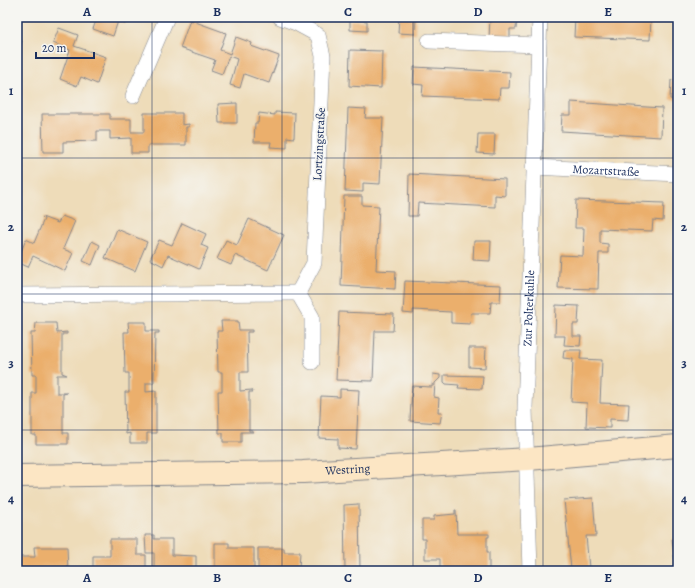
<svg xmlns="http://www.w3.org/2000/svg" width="695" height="588" font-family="Alegreya,serif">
  <rect width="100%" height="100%" fill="#f6f6f2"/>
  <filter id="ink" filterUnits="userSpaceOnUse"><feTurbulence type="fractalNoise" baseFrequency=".025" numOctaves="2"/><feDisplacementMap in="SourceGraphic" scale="8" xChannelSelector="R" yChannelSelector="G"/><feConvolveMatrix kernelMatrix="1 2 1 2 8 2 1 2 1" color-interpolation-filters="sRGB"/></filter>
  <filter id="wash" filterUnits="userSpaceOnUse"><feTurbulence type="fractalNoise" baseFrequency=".012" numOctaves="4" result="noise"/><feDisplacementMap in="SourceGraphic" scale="16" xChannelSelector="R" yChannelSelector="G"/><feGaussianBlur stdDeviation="0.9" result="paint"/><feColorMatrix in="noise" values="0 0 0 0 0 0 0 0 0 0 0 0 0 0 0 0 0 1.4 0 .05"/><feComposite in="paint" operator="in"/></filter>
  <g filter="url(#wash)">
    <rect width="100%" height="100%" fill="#eedcb9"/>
    <g id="blocks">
      <path fill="#ebaf6c" d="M94,17H127L125,24L118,21L113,36L93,29L97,18Z
        M399,17H416L415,34L398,33Z
        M490,17H517L516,29H510V39H489Z
        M575,17H651L650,40L574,37Z
        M190,20L226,33L220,50L230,54L236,37L252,43L251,46L279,56L269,83L244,74L240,88L230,85L237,59L229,56L222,74L211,70L215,60L180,48Z
        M350,20L367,21V31L350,30Z
        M59,28L78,35L74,46L106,57L97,84L81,77L77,86L60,79L70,50L53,43Z
        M17,40L22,41L17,52Z
        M350,50L382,51L381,88L349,86Z
        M414,67L510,72L509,88H500L499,99L422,96L423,85L413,84Z
        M671,80L678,81V100L670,99Z
        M571,102L662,108L661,137L561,131L562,115H571Z
        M237,103V123H219L218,104Z
        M348,108L366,109L365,118H383L380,184L363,183V192L345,191Z
        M275,112L295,113L294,138L287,137V148L270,147L271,142H254L255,123H258L259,113L275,115Z
        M144,113H182V125L189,124V127H186V145H148V153H131V138L110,139V131H97V141L63,142V152H43L42,114H110V119H131V132H144Z
        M478,134H495L494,154L477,153Z
        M409,174L505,179V196L495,195V207L418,203L417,216H408Z
        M344,196H362V205L379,206L376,270L396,271L395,289L341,286Z
        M576,200L664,203L663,221L653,220L652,231L600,229V243L608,244V253H599L598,289L558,288L560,255L583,256L584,228H575Z
        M62,216L75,221L63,249L73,253L65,271L33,256L28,267L17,262L26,239L34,243L44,219L42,217L58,223Z
        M249,219L284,235L268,270L235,255L231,265L217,259L226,240L237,245Z
        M182,223L206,234L201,245L208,248L199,269L168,255L163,266L150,259L159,240L172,245Z
        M117,229L147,242L135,271L105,258Z
        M92,241L100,245L92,265L83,261Z
        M474,241H491L490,261L473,260Z
        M405,281L501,285L500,302H491L490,313H471L470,324L451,323V312L413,310V314L403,313Z
        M675,289H678V304H674Z
        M556,305L579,306L578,324H573V336H581L580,346L564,345L565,336H555Z
        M339,312L394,314L393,331H375L373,381L336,380Z
        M221,321H238L239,330H252V332H247L248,372H240V391L252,390L253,392H249V431H253V432H241V442H223V433H219L218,391H222V372H218L217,331H222Z
        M128,322H146V331H159V333H155L154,383H146V392L156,391V433H147V443H130V433L126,434L125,392H129V373H125L124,332H129Z
        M36,323H56L57,333L67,332V334H62V373L67,375H57V393H67L63,394V433H68V444H36V435H32V393H36V375H32L31,333H35Z
        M469,348H486L485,368L469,367Z
        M564,350H581L580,359L602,360L600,403L629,404L628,420L610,419V428L586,427L587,403L571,402L573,359L563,358Z
        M433,374L440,375V378L435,383L434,397L439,398L438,412H442L440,423L410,421L412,386L432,387Z
        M444,375L483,376L482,389L458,388L459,385L446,384L444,382Z
        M340,389L359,390L356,449L338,448V439L319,438L321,396L340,397Z
        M593,498L596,536H586L589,568L571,569L564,500Z
        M359,504L360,571H345L344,505Z
        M455,510H456L457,534H489V537H487V552H489V571H431V569H440V559H425V539H422V520H434V516L455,514Z
        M145,535H154V539H172V555L196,556V571H154V553H146Z
        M678,538V571H676L672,539Z
        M110,539H137V555H146V571H93V556H110Z
        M215,543H229V548H254V571H215Z
        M34,547H67L68,571H17V557H35Z
        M258,548H284V552H300L299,569H319V571H280V569H268V571H258Z"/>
    </g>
  </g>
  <g filter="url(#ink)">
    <use href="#blocks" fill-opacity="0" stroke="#84868c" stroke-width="1"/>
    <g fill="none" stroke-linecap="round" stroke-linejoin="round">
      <g stroke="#84868c" stroke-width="16">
        <g id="street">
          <path d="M280,17L296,23L318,35L323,56L314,263L298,293"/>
          <path d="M429,41L538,45"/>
          <path d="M133,96L167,17"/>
          <path id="s1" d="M533,167L678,174"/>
          <path d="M298,293L312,317V362"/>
          <path d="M17,295L298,293"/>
          <path id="s2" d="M530,571L525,408L540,17"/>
        </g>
      </g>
      <g stroke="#84868c" stroke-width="24">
        <g id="secondary">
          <path id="s3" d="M17,476L303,472L528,459L678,446"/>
        </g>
      </g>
      <use href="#street" stroke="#fff" stroke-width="15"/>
      <use href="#secondary" stroke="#fce6c4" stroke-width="22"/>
    </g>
  </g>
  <path fill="none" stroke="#1b2f5e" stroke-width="1" stroke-opacity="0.55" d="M152,17V571M282,17V571M413,17V571M543,17V571M17,158H678M17,294H678M17,430H678"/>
  <g text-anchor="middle" stroke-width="3.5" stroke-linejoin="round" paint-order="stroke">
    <g font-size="12" fill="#1b2f5e" stroke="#f6f6f2">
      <text transform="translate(319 144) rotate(-87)" y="4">Lortzingstraße</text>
      <text dy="4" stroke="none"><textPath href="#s1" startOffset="73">Mozartstraße</textPath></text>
      <text dy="4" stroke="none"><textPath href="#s2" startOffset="263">Zur Polterkuhle</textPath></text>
      <text dy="4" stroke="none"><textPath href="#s3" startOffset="331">Westring</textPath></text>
    </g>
  </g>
  <rect width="695" height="588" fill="none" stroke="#f6f6f2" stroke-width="44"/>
  <path d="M36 52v6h58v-6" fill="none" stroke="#1b2f5e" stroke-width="2"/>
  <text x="42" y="52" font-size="12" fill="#1b2f5e" stroke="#f6f6f2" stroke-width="3" paint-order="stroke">20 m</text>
  <rect x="22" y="22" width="651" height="544" fill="none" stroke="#1b2f5e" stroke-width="1.5"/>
  <g font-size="13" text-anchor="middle" font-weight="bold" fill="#1b2f5e">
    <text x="87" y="16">A</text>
    <text x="217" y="16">B</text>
    <text x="348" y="16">C</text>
    <text x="478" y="16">D</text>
    <text x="608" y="16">E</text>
    <text x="11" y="95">1</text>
    <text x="684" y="95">1</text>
    <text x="11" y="231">2</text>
    <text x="684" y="231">2</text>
    <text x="11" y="367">3</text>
    <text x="684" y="367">3</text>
    <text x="11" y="503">4</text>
    <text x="684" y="503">4</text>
    <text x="87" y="582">A</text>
    <text x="217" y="582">B</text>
    <text x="348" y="582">C</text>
    <text x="478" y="582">D</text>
    <text x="608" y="582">E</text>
  </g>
</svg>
